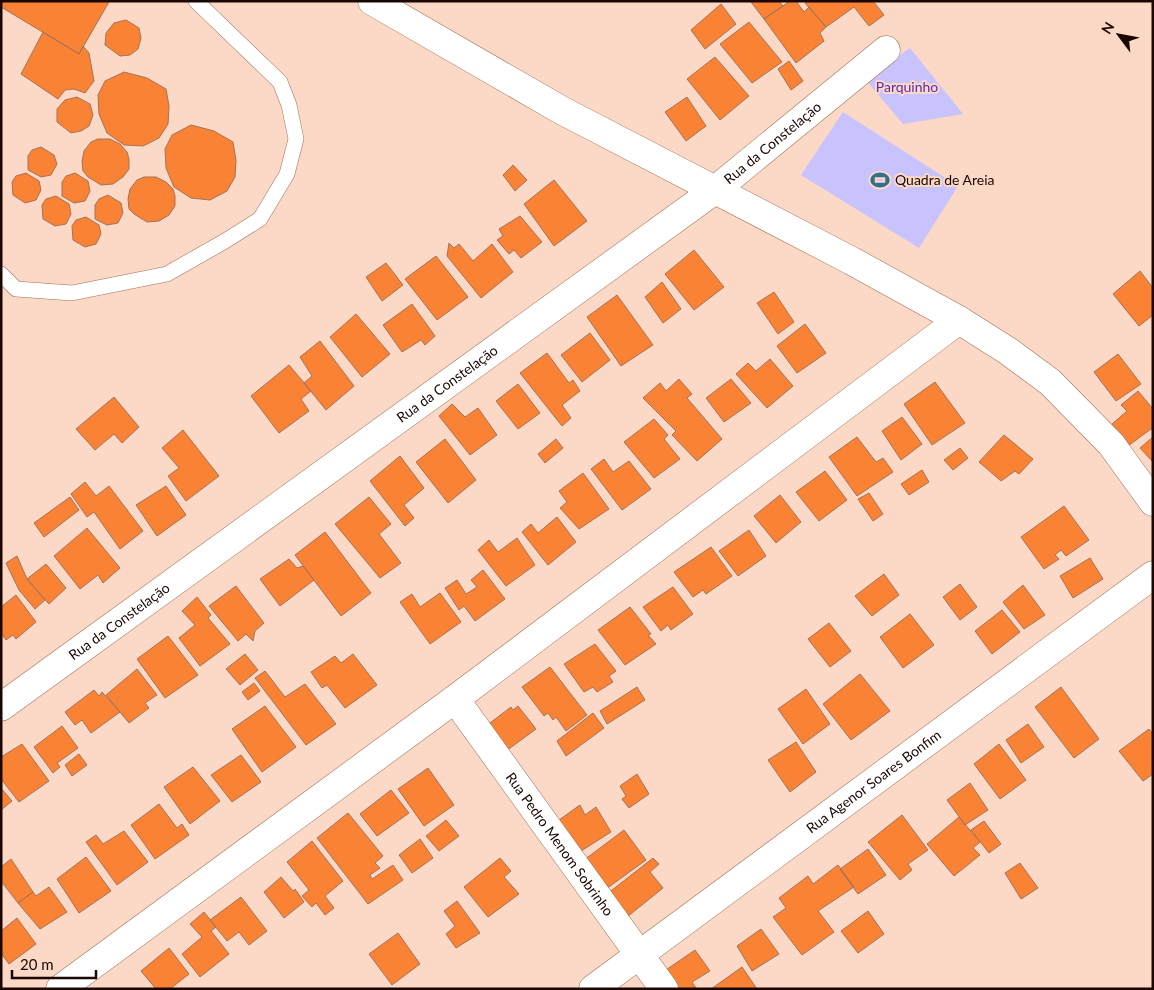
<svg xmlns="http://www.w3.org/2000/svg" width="1154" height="990" font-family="Lato,sans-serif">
  <rect width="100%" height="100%" fill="#fcd8c6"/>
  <path fill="#c8c2fd" d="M910,48L963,114L903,124L865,79Z
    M843,112L958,186L919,248L801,175Z"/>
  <path fill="#f98235" stroke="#a67256" d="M1,1H109V2L79,54L1,7Z
    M752,1H779L783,6L764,19L751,2Z
    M790,1H796L804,12L809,7L826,27L820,33L824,41L796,63L764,19Z
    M808,1H873L884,15L869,26L854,7L826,27L805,3Z
    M721,4L736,24L705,49L691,30Z
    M126,20L139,28L141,38L138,49L130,55L120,56L105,45L106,33L114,23Z
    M749,22L782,62L752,83L720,44Z
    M43,32L79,54L83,46L89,53L94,81L85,93L74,89L65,90L58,99L21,74Z
    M715,57L749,96L720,120L687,79Z
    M789,61L803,81L791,90L778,69Z
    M124,72L147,78L166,89L169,106L168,124L159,138L143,146L124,145L107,133L99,114L98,95L105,81Z
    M77,97L90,104L93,115L89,126L81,131L71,133L57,122V109L65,100Z
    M687,97L706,126L686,141L665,112Z
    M191,125L214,131L233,142L236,160L235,177L227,191L210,200L191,198L174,187L166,168L165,149L172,135Z
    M98,139H110L120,144L127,152L129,159V169L123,177L113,184L101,185L88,177L83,171L82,161L84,151L91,142Z
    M41,147L54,155L57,164L51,175L41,177L28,170V156L32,150Z
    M513,165L527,180L515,191L503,175Z
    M26,173L39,181L41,190L36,200L25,203L13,195L12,182L16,176Z
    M75,173L88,181L90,191L85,201L74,203L62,196V182L66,176Z
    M144,177H156L166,182L173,189L175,196V206L169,215L159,221L147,222L134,214L129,209L128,199L130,189L137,180Z
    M554,180L587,221L554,246L524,204Z
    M108,195L121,203L123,213L118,223L107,225L95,219V205L99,199Z
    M56,196L69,204L71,214L66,224L55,226L43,219L42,205L46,199Z
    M520,216L542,242L521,258L514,250L509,254L497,240L503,236L499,229Z
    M86,217L99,225L101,234L96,244L85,247L73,240L72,226L76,220Z
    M449,243L454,248L459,244L473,261L492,244L513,272L481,298L447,256Z
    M694,250L724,287L694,310L665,274Z
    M436,256L468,297L437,320L405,279Z
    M386,263L403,285L382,301L366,277Z
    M1140,271L1153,288V315L1139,326L1113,294Z
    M662,282L681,309L663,323L645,297Z
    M774,292L794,322L778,334L757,303Z
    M617,295L653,345L621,366L587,317Z
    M412,304L435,336L425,345L421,340L402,352L383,325Z
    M356,314L390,354L362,377L330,337Z
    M805,324L826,353L797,373L777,346Z
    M590,333L610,360L582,382L561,355Z
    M320,341L354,386L326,410L304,383L312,376L300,357Z
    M547,353L569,383L573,380L580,391L562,405L571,418L562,426L520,373Z
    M1118,354L1141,384L1116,401L1094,372Z
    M770,359L793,386L767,408L736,374L748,363L756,371Z
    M289,365L311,391L301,399L309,411L279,433L251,396Z
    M679,379L692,394L687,398L722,439L697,461L672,435L676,431L643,398L660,383L666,391Z
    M731,379L751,403L724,422L706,398Z
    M935,382L965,423L932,445L904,404Z
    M518,384L540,413L518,429L496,401Z
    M1138,391L1153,409V431L1151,429L1128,446L1111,425L1127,411L1121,405Z
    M114,397L139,427L122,443L114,434L95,450L76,429Z
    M452,404L465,417L478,408L497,435L470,455L439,416Z
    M902,417L922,444L901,460L882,431Z
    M654,419L668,435L664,439L680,459L654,478L624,442Z
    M183,430L219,476L186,501L168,476L179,468L162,448Z
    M1004,435L1033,459L1019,474L1015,471L1001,481L979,462Z
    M857,437L876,462L883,458L893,472L857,496L829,457Z
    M1153,437V462L1140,448Z
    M445,439L476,480L448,503L416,462Z
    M556,439L563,448L545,463L538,454Z
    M960,448L968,458L953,470L944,460Z
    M400,456L424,488L404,505L414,518L405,526L370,481Z
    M604,459L613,472L629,461L651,489L622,510L591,469Z
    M922,470L929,482L909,495L901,484Z
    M825,471L847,500L819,521L796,492Z
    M583,473L609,509L579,529L560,508L567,502L559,491Z
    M85,482L96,496L109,486L143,531L120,549L94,512L87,517L71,494Z
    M166,486L186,515L157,536L136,505Z
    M869,493L883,514L873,521L858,499Z
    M780,495L801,522L776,543L754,516Z
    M70,497L79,510L44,537L34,523Z
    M369,497L391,524L379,534L401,563L380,578L335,524Z
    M1064,506L1089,540L1066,556L1061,550L1055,555L1059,559L1044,569L1021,537Z
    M557,517L576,542L548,565L522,532L531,524L538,533Z
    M87,528L120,568L103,583L98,575L80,589L54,556Z
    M749,530L766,556L738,576L719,551Z
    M325,532L371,593L341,616L295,555Z
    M517,538L535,565L506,586L478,550L489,540L498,552Z
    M711,547L732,576L706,594L703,590L693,597L674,572Z
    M17,556L27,579L45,600L35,609L19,590L6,563Z
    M1090,558L1103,579L1073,598L1060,576Z
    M289,559L297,568L303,566L314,580L280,606L260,579Z
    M46,564L66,588L49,604L27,579Z
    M483,570L505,599L475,621L464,606L459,610L445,588L457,580L466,594L477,587L471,580Z
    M884,574L899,595L872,616L855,596Z
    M960,584L977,607L960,620L943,597Z
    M1023,585L1045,615L1024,629L1003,602Z
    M236,586L264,623L255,631L253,641L246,634L238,641L209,606Z
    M673,587L693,614L671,630L668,625L661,631L643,607Z
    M440,593L461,622L430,644L400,602L412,594L420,607Z
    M16,595L36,622L16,639L13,635L6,640L1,633V607Z
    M197,597L211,615L208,618L230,644L200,666L179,638L195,625L182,611Z
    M630,607L651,634L648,635L656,644L625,665L598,630Z
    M1002,610L1020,632L992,654L975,631Z
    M910,614L934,645L903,668L880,637Z
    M829,623L851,651L830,667L808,639Z
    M168,636L198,675L165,698L137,659Z
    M595,644L616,671L609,676L613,682L597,692L593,687L584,692L564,664Z
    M245,654L258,670L240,685L226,669Z
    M353,654L377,685L345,708L327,685L322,688L311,672L335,656L341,663Z
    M550,667L587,715L566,731L556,717L553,720L548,713L544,716L522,687Z
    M137,669L157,695L145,703L149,708L129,723L106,695Z
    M265,671L285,697L305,684L336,724L306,745L255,678Z
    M860,674L890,711L851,740L823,704Z
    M254,683L260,691L248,700L242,692Z
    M637,687L645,700L607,724L600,711Z
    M1061,687L1099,739L1074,758L1035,707Z
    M806,689L830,724L803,744L778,709Z
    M94,690L99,696L102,692L120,712L91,733L82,720L75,725L65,712Z
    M265,706L296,747L262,772L232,729Z
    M518,706L536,729L506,751L486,726L511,707L513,710Z
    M593,713L604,728L566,756L557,741Z
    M1028,724L1044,747L1021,763L1006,740Z
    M62,726L78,748L57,763L60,767L53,773L34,747Z
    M1149,729L1153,734V774L1143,781L1119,751Z
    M796,742L816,772L790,792L768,760Z
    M22,744L49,781L19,802L1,779V757Z
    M999,744L1026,780L1000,799L974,764Z
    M79,754L87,765L72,776L65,765Z
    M241,755L261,782L232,802L211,775Z
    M193,767L220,801L190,824L164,787Z
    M428,768L454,805L424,826L398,789Z
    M637,774L649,794L629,808L622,799L626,796L620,786Z
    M970,783L988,810L965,825L947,800Z
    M1,788L12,801L1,810Z
    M391,790L409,813L377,836L360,814Z
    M159,804L177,828L182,824L189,835L155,859L131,825Z
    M580,805L585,815L596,807L611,832L581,851L559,820Z
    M348,813L383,856L375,863L380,868L370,875L372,879L393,865L403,880L368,904L317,838Z
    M902,815L928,850L908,864L912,870L900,880L868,842Z
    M959,817L980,842L973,848L980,855L954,876L927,844Z
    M446,820L459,836L439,851L426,836Z
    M984,821L1001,844L989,853L971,830Z
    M624,830L646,860L606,889L584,860Z
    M124,831L148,862L117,885L86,842L96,835L103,844Z
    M420,839L433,858L412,873L399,855Z
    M312,841L343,881L325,896L334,908L325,915L316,903L312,907L302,896L309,890L287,862Z
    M868,849L886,875L858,894L840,869Z
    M86,857L111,891L79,913L57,879Z
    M500,858L511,871L504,877L519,894L488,917L464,887Z
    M653,858L659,864L650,872L663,888L627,917L607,894Z
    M11,859L33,892L18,903L1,881V867Z
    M1020,863L1038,888L1021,899L1005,873Z
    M838,865L854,887L818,911L834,932L802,955L773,917L786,908L779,898L808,876L813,884Z
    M281,877L293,891L295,889L304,902L284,918L264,892Z
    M49,887L67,912L40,929L18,903L33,892L36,896Z
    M241,897L267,931L249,945L239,932L227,941L210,920Z
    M457,901L480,933L456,948L446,934L455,926L444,911Z
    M868,911L884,934L858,953L841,931Z
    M204,912L216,927L211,931L229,954L200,977L182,954L202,937L190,924Z
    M17,918L36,944L9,964L1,953V931Z
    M761,929L779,954L752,971L737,946Z
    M398,933L420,964L392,985L369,954Z
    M169,948L189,974L170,989H156L141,971Z
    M695,950L710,971L692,982L696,988L695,989H670L660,974Z
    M742,967L757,989H711Z"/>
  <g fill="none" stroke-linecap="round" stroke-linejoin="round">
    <g stroke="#a37053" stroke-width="16">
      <path id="lane" d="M1,274L16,289L72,293L167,274L225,241L260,219L287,174L296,139L289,105L280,82L196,1"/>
    </g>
    <g stroke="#a37053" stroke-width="29">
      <g id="street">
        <path d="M372,1L561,110L852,261L959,320L1008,351L1050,382L1111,444L1153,502"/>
        <path id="s1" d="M455,699L664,989"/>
        <path id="s2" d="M1,707L715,190L886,50"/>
        <path d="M60,989L455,699L959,320"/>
        <path id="s3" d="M593,989L1153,575"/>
      </g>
    </g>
    <use href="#lane" stroke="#fff" stroke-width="15"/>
    <use href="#street" stroke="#fff" stroke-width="28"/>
  </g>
  <defs>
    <g id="stadium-bare" transform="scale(1.5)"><path d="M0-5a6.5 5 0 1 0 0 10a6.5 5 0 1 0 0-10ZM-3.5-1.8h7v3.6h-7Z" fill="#366f89" stroke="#fcd8c6" stroke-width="2.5" paint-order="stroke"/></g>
  </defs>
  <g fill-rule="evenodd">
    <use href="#stadium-bare" x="880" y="180"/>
  </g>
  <g text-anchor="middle" stroke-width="4" stroke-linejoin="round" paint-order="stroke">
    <g font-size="14" fill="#562cb4" stroke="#fcd8c6">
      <text x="907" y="92">Parquinho</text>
    </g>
    <g font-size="14" fill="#1a0701" stroke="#fcd8c6">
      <text dy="5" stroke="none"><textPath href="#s2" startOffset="956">Rua da Constelação</textPath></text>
      <text dy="5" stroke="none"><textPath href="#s2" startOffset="551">Rua da Constelação</textPath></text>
      <text dy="5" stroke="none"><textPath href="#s2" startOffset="146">Rua da Constelação</textPath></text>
      <text dy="5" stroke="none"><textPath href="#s3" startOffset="349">Rua Agenor Soares Bonfim</textPath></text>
      <text dy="5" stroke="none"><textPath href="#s1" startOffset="179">Rua Pedro Menom Sobrinho</textPath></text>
    </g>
    <g font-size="14" fill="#1a0701" stroke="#fcd8c6" text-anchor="start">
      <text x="895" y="185">Quadra de Areia</text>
    </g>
  </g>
  <rect width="1154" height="990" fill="none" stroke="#1a0701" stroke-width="5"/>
  <g transform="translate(1119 35) rotate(302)" stroke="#fcd8c6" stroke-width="4" paint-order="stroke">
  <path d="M0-4L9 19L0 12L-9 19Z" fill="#1a0701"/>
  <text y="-8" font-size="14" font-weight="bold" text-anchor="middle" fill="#1a0701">N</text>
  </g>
  <path d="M12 970v8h84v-8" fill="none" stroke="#1a0701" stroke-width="2.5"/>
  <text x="20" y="970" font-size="15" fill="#1a0701" stroke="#fcd8c6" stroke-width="4" paint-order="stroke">20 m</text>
</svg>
